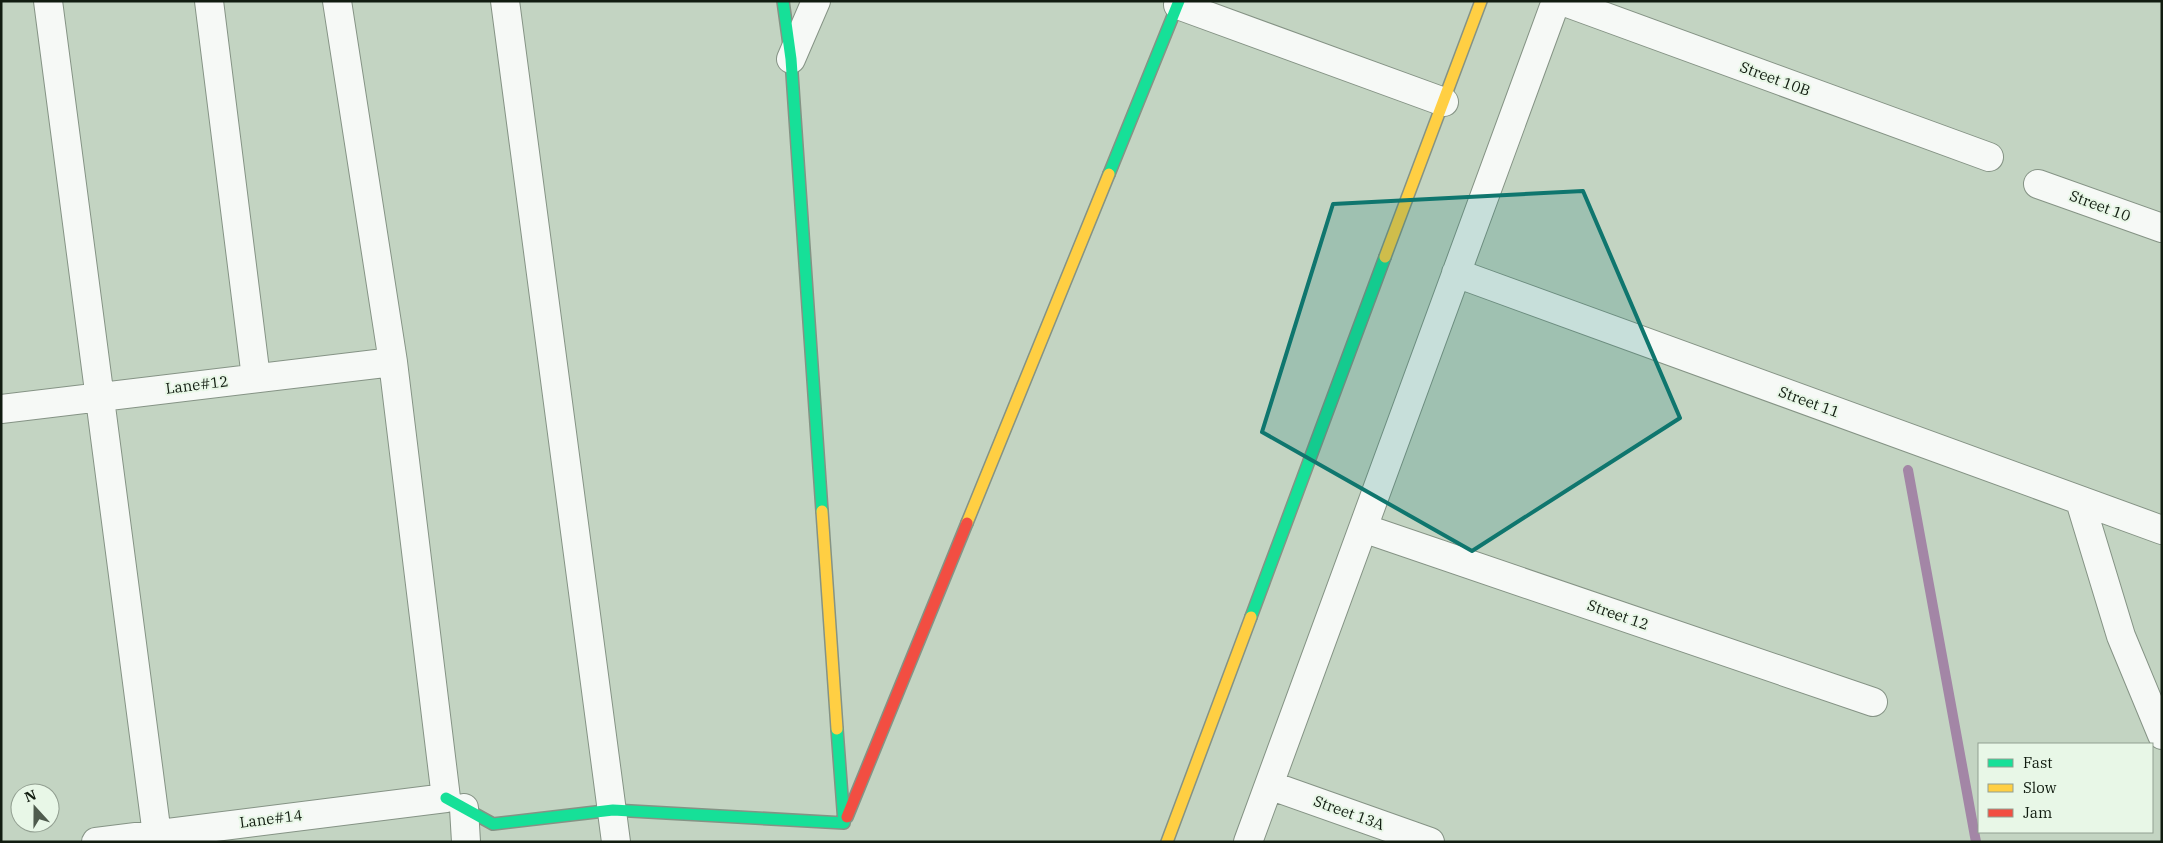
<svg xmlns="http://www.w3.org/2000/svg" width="2163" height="843" font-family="'IBM Plex Serif',serif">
  <rect width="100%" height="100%" fill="#c3d4c2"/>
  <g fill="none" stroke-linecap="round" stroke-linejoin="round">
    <path stroke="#a386a6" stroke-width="10" d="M1908,470L1976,842"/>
    <g stroke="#859385" stroke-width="30">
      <path id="street" d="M48,1L157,835
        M209,1L256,378
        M505,1L616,842
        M1562,1L1989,157
        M1178,5L1444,102
        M791,59L816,1
        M2038,184L2162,228
        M1456,273L2162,530
        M1,409L393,362
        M2080,501L2121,636L2162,735
        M1363,528L1873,702
        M1269,785L1430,842
        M464,808L466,842
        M96,842L446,798L393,362L337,1
        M1248,842L1556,1"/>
    </g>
    <g stroke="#859385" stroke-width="14">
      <path id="fast" d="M783,1L791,59L822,511
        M1109,174L1179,1
        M1251,617L1385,257
        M446,798L493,824L613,810L844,823L837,729"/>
    </g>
    <g stroke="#859385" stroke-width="14">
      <path id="slow" d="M1385,257L1481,1
        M822,511L837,729
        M967,523L1109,174
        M1167,842L1251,617"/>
    </g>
    <g stroke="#859385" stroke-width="14">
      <path id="jam" d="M847,817L967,523"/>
    </g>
    <use href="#street" stroke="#f6f9f6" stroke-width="28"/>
    <use href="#fast" stroke="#16e098" stroke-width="11"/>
    <use href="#slow" stroke="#ffcf43" stroke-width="11"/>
    <use href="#jam" stroke="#f24e42" stroke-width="11"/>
  </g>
  <path fill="#0f766e" fill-opacity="0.2" stroke="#0f766e" stroke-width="4" stroke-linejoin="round" d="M1583,191L1680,418L1472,551L1262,432L1333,204Z"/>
  <g text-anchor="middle" stroke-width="4" stroke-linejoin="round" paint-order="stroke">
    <g font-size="15" fill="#111c10" stroke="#e8f7e7">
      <text transform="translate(1775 79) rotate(20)" y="5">Street 10B</text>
      <text transform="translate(2100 206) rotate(20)" y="5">Street 10</text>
      <text transform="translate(197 385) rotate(-7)" y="5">Lane#12</text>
      <text transform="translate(1809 402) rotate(20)" y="5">Street 11</text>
      <text transform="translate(1618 615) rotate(19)" y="5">Street 12</text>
      <text transform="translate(1349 813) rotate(20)" y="5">Street 13A</text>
      <text transform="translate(271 819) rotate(-7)" y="5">Lane#14</text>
    </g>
  </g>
  <rect width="2163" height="843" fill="none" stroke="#111c10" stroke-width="5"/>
  <rect x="1978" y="743" width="175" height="90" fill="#e8f7e7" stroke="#929f91"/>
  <rect x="1988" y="759" width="25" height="8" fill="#16e098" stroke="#929f91"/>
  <text x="2023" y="768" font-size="15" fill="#111c10">Fast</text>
  <rect x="1988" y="784" width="25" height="8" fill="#ffcf43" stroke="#929f91"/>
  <text x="2023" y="793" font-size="15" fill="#111c10">Slow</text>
  <rect x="1988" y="809" width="25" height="8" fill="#f24e42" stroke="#929f91"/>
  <text x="2023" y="818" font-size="15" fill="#111c10">Jam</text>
  <g transform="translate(35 808) rotate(339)"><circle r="24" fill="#e8f7e7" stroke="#929f91"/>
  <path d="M0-4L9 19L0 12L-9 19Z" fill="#4f5c4e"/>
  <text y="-8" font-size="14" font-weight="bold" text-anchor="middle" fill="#111c10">N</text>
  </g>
</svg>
